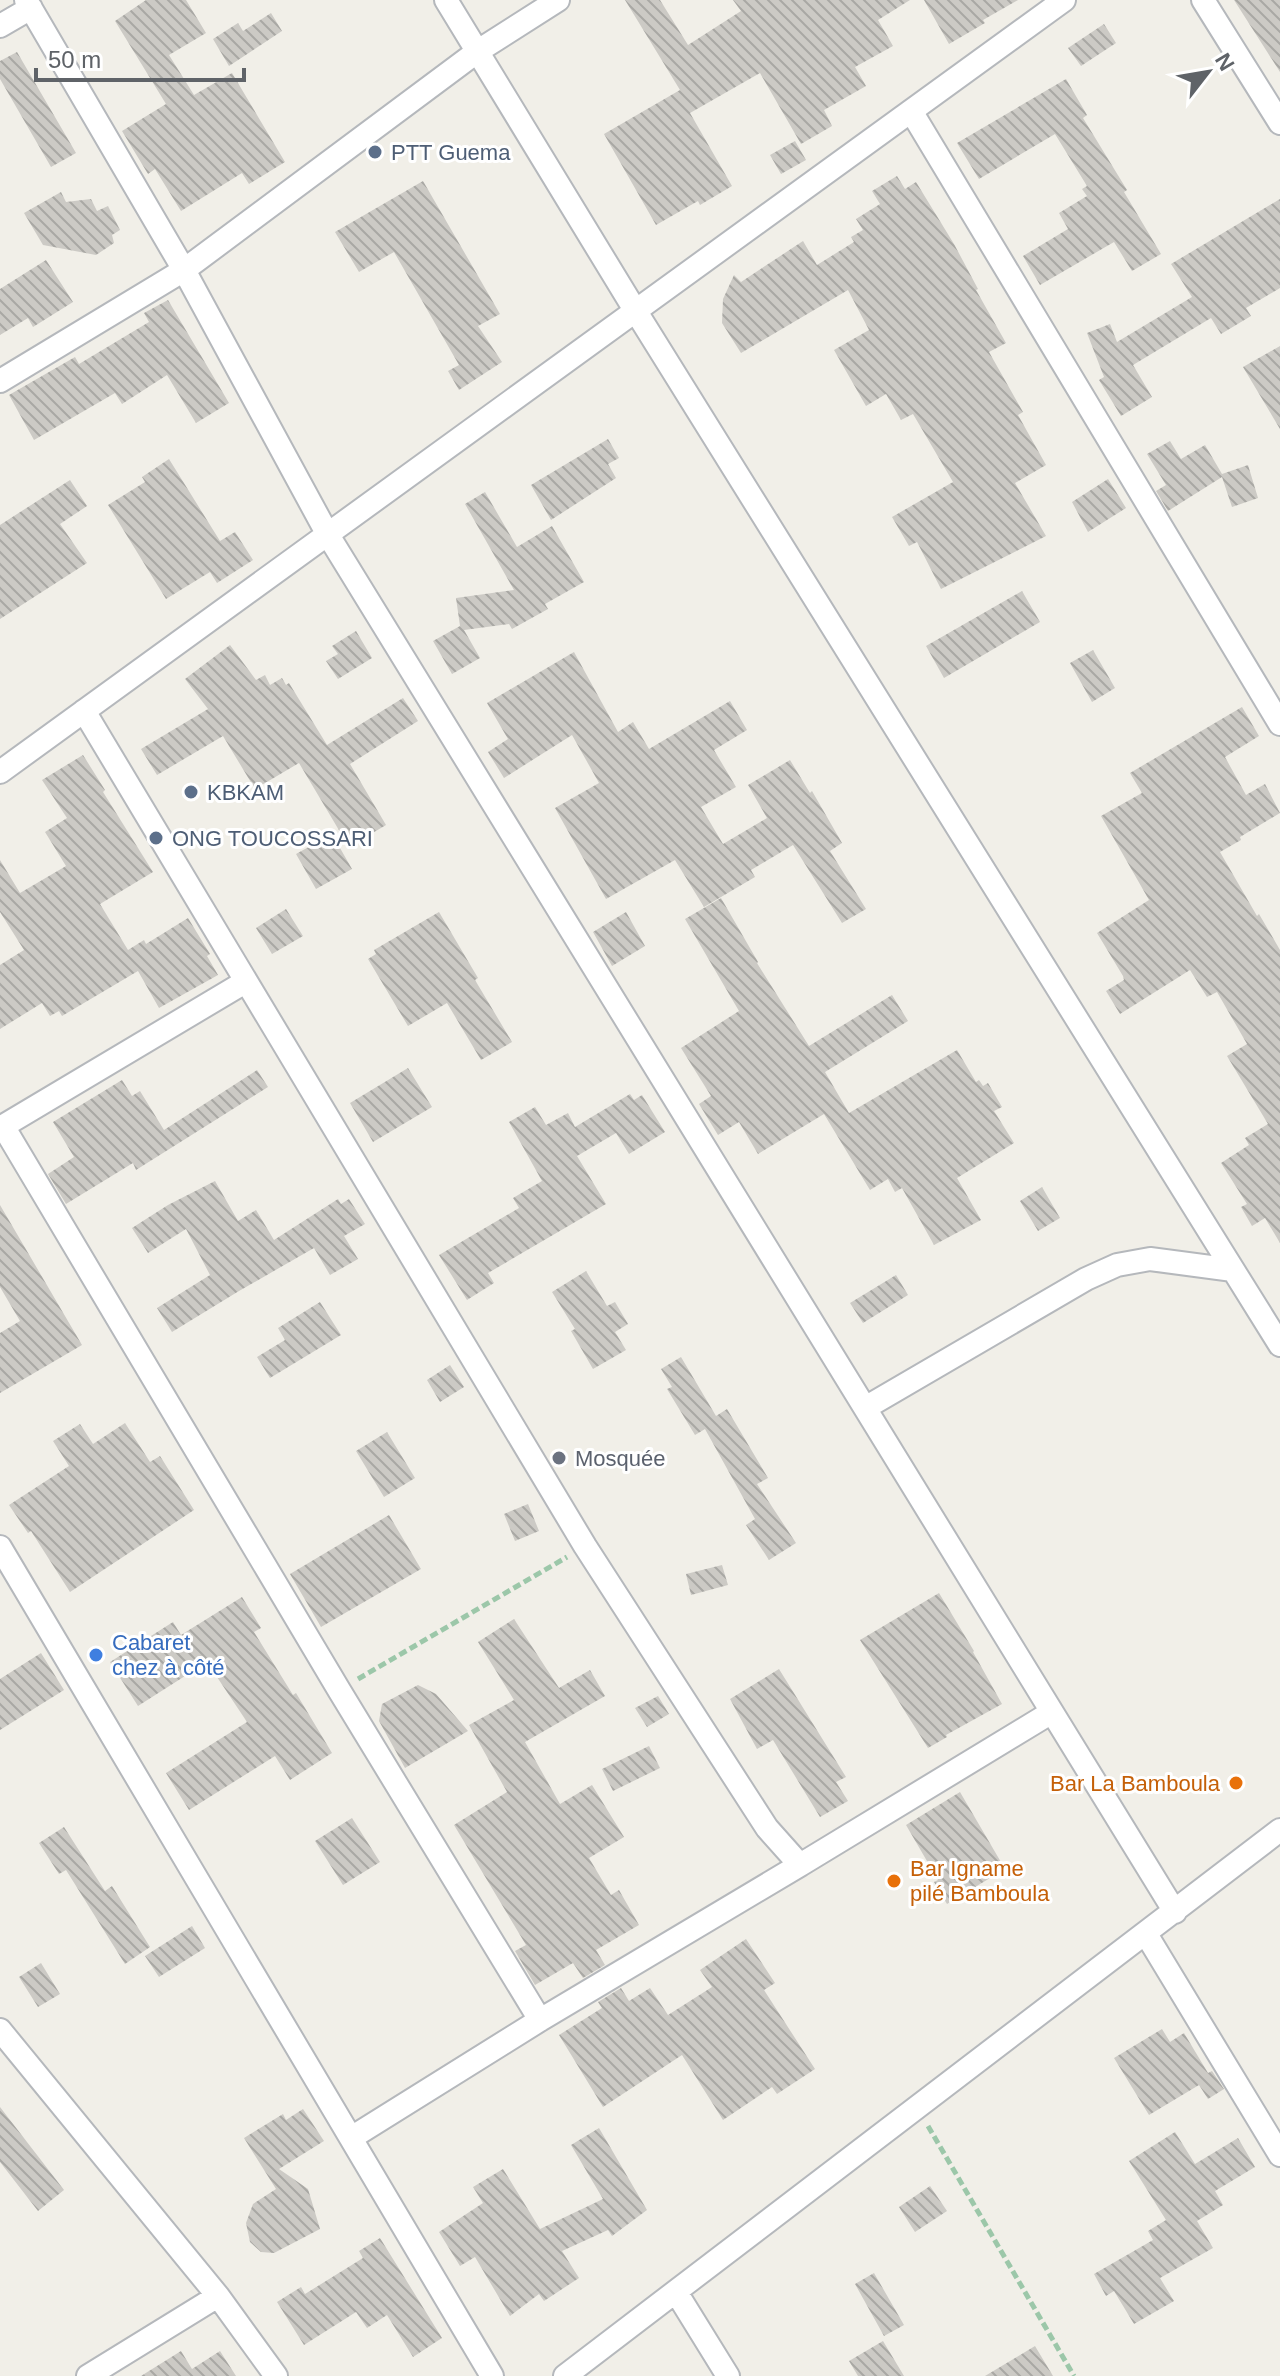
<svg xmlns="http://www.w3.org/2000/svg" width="1280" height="2376" font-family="Helvetica,sans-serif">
  <defs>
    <pattern id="building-back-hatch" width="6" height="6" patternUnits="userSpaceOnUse" patternTransform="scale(2)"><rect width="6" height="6" fill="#cccac5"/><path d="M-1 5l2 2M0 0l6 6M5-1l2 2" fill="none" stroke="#a9a8a4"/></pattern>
  </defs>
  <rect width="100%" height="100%" fill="#f1efe8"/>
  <path fill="url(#building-back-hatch)" d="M146,0H186L206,33L169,55L194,95L232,73L285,162L249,184L242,173L181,211L155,169L148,174L122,131L166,104L115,21Z
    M625,0H660L688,45L741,11L733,0H910L878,20L893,46L855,67L866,86L824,110L832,126L801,144L760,73L690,113L732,186L700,205L698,201L656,225L604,134L680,90Z
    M924,0H1018L983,20L985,23L949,44Z
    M1234,0H1280V72Z
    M271,13L282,31L229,66L213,39L238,23L243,31Z
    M1104,24L1116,43L1081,66L1068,48Z
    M17,52L76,153L51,167L0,79V61Z
    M1066,79L1087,115L1083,118L1127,190L1124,192L1161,254L1132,271L1114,242L1040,285L1023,256L1068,229L1059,213L1087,196L1082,189L1087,186L1055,134L979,179L957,143Z
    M795,141L806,160L781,174L770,155Z
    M897,176L905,189L916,182L954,244L978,289L976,290L1006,343L989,352L1023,412L1018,415L1046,465L1015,483L1046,536L941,589L917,542L909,546L892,517L953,482L913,414L901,420L886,394L866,406L834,350L869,330L848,290L741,353L722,323L723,299L734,275L741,282L803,241L817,265L854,242L851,237L863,230L856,219L880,204L872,191Z
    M423,181L500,314L478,326L502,362L459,390L448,371L459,365L394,252L359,272L335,232Z
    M61,192L66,202L91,199L97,211L108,206L120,230L112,235L114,243L96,255L43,245L24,213Z
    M1280,199V288L1246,308L1251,316L1221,334L1211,318L1133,365L1152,397L1121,416L1099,380L1104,377L1087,333L1110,324L1117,342L1192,297L1171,264Z
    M46,260L73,302L33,327L28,318L0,335V289Z
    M168,300L229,403L196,423L167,375L122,404L115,393L34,440L9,395L75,357L79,364L149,322L144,313Z
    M1280,346V429L1243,367Z
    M608,439L619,458L608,464L616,478L551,520L531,485Z
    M1170,441L1181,459L1205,445L1222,474L1248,465L1258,498L1232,507L1222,477L1168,511L1156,491L1166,485L1147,454Z
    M169,459L220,541L235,532L253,560L217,583L210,572L166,599L108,505L145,482L142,477Z
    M1108,479L1126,508L1088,532L1072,502Z
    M70,480L87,506L60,524L87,563L0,619V525Z
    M485,492L517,547L552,526L584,582L545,604L548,609L512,629L509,624L464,630L480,658L452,674L433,641L460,626L456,598L514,590L465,504Z
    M1022,591L1040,622L944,678L926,646Z
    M356,631L372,658L338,679L326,661L338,654L332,646Z
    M230,645L256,680L265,675L270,685L282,678L286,685L289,683L327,745L403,698L418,721L350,764L386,825L349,847L299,763L255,789L223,736L157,775L141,749L208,709L185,679Z
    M1093,650L1115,688L1092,702L1070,663Z
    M574,652L618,732L633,722L649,749L730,701L747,730L714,750L736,787L701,807L723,844L767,818L748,785L790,760L810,793L812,791L842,843L830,851L866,909L842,923L793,845L751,870L755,877L704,907L675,860L606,899L555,808L599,783L572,735L504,778L488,752L508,739L487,703Z
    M1242,707L1259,736L1225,757L1246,795L1265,784L1280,813L1240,837L1241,840L1220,852L1257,916L1259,914L1280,950V1243L1265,1218L1252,1226L1241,1207L1247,1204L1221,1163L1249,1145L1245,1138L1268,1124L1227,1056L1247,1044L1217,992L1207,997L1190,970L1120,1014L1106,991L1124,980L1123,976L1097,933L1149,900L1101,816L1142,793L1130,773Z
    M83,755L105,790L103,792L153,872L100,904L128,950L144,940L146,944L188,918L210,954L207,956L218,975L159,1008L138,971L62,1016L59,1011L50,1016L42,1003L0,1029V965L24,950L0,912V860L20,893L66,866L45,832L67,818L42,780Z
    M332,834L352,869L316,889L296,854Z
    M721,898L758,962L757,963L809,1046L892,995L908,1021L825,1072L849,1113L957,1050L976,1082L979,1080L983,1086L988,1083L1002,1107L994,1111L1014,1143L957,1178L981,1220L934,1245L902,1188L895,1192L888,1179L870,1190L824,1114L758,1154L739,1122L718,1135L699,1104L711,1096L681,1048L739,1011L685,919Z
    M286,909L303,936L272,954L256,928Z
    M439,912L478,978L475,980L512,1042L481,1060L447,1003L408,1026L368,959L376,954L374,950Z
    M626,912L645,946L612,966L593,932Z
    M408,1068L432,1107L373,1142L350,1103Z
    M257,1070L268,1087L136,1170L133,1163L66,1204L48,1174L74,1157L53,1122L122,1080L132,1096L140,1091L164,1130Z
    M630,1094L634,1100L642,1095L665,1132L629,1154L616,1133L577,1156L606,1204L488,1273L494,1283L467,1300L439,1255L519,1208L513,1198L542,1181L509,1122L535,1107L546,1125L568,1113L575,1127Z
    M215,1181L238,1221L256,1210L274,1240L338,1199L341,1204L349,1199L365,1224L344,1236L358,1259L330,1275L314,1248L239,1291L172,1332L157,1308L210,1275L186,1229L148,1253L132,1228L168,1205Z
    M1042,1187L1060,1218L1038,1231L1020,1201Z
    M0,1205L82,1345L0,1393V1333L20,1321L0,1287Z
    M586,1271L607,1306L615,1302L628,1324L615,1332L626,1350L593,1369L571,1331L575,1329L552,1292Z
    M896,1275L908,1295L863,1323L850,1303Z
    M320,1302L341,1335L270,1378L257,1357L285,1340L278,1328Z
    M681,1357L716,1416L727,1409L768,1478L757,1484L796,1543L769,1560L746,1525L755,1519L705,1429L695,1435L667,1389L672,1387L661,1369Z
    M450,1365L464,1387L440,1402L427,1380Z
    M125,1423L150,1462L160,1456L194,1510L70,1592L31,1531L28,1533L9,1505L69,1466L53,1441L80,1424L93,1444Z
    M387,1432L415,1478L384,1497L356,1451Z
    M528,1504L539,1531L515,1541L504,1514Z
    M389,1515L421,1569L321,1627L290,1574Z
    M722,1565L728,1585L691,1595L686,1574Z
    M939,1593L974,1651L973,1652L1002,1704L946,1735L947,1737L928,1748L860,1640Z
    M242,1597L261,1628L254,1632L293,1695L296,1693L332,1753L290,1780L275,1756L189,1810L166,1773L247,1722L207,1662L138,1706L110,1662L173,1622L181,1635Z
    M514,1619L559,1688L590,1670L605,1696L525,1742L560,1804L592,1785L624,1837L589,1858L611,1895L619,1890L639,1925L596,1950L605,1965L583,1978L573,1963L535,1985L515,1951L526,1945L454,1825L507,1792L469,1725L514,1700L478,1642Z
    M41,1653L64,1690L0,1730V1679Z
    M779,1669L846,1777L836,1782L848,1801L820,1817L773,1740L757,1749L730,1699Z
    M418,1685L436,1694L468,1731L405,1768L379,1721L382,1704Z
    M658,1696L669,1714L647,1727L635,1708Z
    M649,1746L660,1768L613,1791L602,1769Z
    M960,1792L1005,1869L947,1904L934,1882L938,1880L906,1825Z
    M352,1818L380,1862L343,1885L315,1841Z
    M64,1827L105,1891L112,1886L150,1947L125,1964L66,1870L59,1874L39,1843Z
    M192,1926L205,1948L159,1977L145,1956Z
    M746,1939L775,1983L764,1990L815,2069L777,2094L772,2087L723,2120L682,2055L603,2107L559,2035L602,2008L598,2002L621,1988L629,2001L650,1988L668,2015L712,1987L700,1970Z
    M41,1963L60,1994L38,2007L19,1977Z
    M1162,2029L1170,2042L1184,2033L1208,2073L1212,2071L1224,2089L1208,2099L1199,2085L1149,2115L1114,2058Z
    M0,2107L64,2190L38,2211L0,2162Z
    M303,2109L324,2141L279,2169L308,2189L320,2229L274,2253L261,2252L250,2242L246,2223L253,2204L276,2189L244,2138L283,2114L286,2120Z
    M599,2128L647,2210L612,2236L608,2230L562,2251L579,2278L544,2301L539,2294L510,2316L475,2257L460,2266L439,2232L483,2203L473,2187L503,2169L540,2229L603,2199L571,2145Z
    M1175,2132L1195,2164L1238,2138L1255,2167L1215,2191L1223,2205L1197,2221L1213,2248L1160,2278L1174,2301L1134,2324L1114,2291L1106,2296L1094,2274L1153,2240L1148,2231L1166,2220L1129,2161Z
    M930,2186L947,2211L915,2232L899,2207Z
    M380,2238L442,2338L413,2357L387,2315L367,2328L356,2312L304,2345L277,2302L301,2287L305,2294L363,2258L359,2251Z
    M874,2273L904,2325L884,2336L855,2284Z
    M883,2341L904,2376H858L849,2361Z
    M1035,2346L1053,2376H985Z
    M181,2351L192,2369L220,2351L236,2376H141Z"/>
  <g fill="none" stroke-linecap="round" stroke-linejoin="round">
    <g stroke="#b5b8bc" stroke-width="26">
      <path id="street" d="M26,0L184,270L328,535L1175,1912
        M446,0L635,310L1280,1345
        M1203,0L1280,123
        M0,26L31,8
        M911,111L1280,724
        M0,381L184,270L478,51L558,0
        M84,711L585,1546L767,1828L800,1865L1052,1712
        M0,772L1064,0
        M3,1126L339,1690L540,2020
        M0,1128L245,982
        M865,1408L1086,1279L1117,1265L1150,1259L1233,1270
        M0,1547L492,2376
        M1146,1934L1280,2155
        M0,2030L218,2296L276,2376
        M351,2138L540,2020L800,1865
        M676,2292L728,2376
        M88,2376L218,2296
        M565,2376L1280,1830"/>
    </g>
    <path stroke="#9cc7a9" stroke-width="5" stroke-dasharray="8 4" stroke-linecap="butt" d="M358,1679L567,1557
      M928,2126L1074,2376"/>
    <use href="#street" stroke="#fff" stroke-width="22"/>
  </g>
  <g fill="#5c6f8a" stroke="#fff" stroke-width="3">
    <circle cx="375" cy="152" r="8"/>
    <circle cx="191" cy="792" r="8"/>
    <circle cx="156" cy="838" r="8"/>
  </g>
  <circle fill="#6b7280" stroke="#fff" stroke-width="3" cx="559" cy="1458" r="8"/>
  <circle fill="#3f7fe0" stroke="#fff" stroke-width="3" cx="96" cy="1655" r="8"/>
  <g fill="#e8710a" stroke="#fff" stroke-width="3">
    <circle cx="1236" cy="1783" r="8"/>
    <circle cx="894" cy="1881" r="8"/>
  </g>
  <g text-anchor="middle" stroke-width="6" stroke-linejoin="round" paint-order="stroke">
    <g font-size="22" fill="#4e5e75" stroke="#fff" text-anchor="start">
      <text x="391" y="160">PTT Guema</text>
      <text x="207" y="800">KBKAM</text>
      <text x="172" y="846">ONG TOUCOSSARI</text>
    </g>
    <g font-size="22" fill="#5b616d" stroke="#fff" text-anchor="start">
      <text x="575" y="1466">Mosquée</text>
    </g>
    <g font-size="22" fill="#366cbe" stroke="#fff" text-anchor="start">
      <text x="112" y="1650">Cabaret<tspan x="112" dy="25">chez à côté</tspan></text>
    </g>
    <g font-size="22" fill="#c56008" stroke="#fff" text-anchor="end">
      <text x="1220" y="1791">Bar La Bamboula</text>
      <text x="910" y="1876" text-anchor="start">Bar Igname<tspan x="910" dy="25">pilé Bamboula</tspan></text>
    </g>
  </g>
  <g transform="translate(1208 72) rotate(59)" stroke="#ffffff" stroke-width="6" paint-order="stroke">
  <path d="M0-6L14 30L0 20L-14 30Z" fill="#5f6368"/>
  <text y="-12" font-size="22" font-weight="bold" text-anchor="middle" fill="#5f6368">N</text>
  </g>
  <path d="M36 68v12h208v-12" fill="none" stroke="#5f6368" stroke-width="4"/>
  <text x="48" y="68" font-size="24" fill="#5f6368" stroke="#ffffff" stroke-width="6" paint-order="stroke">50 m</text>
</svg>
